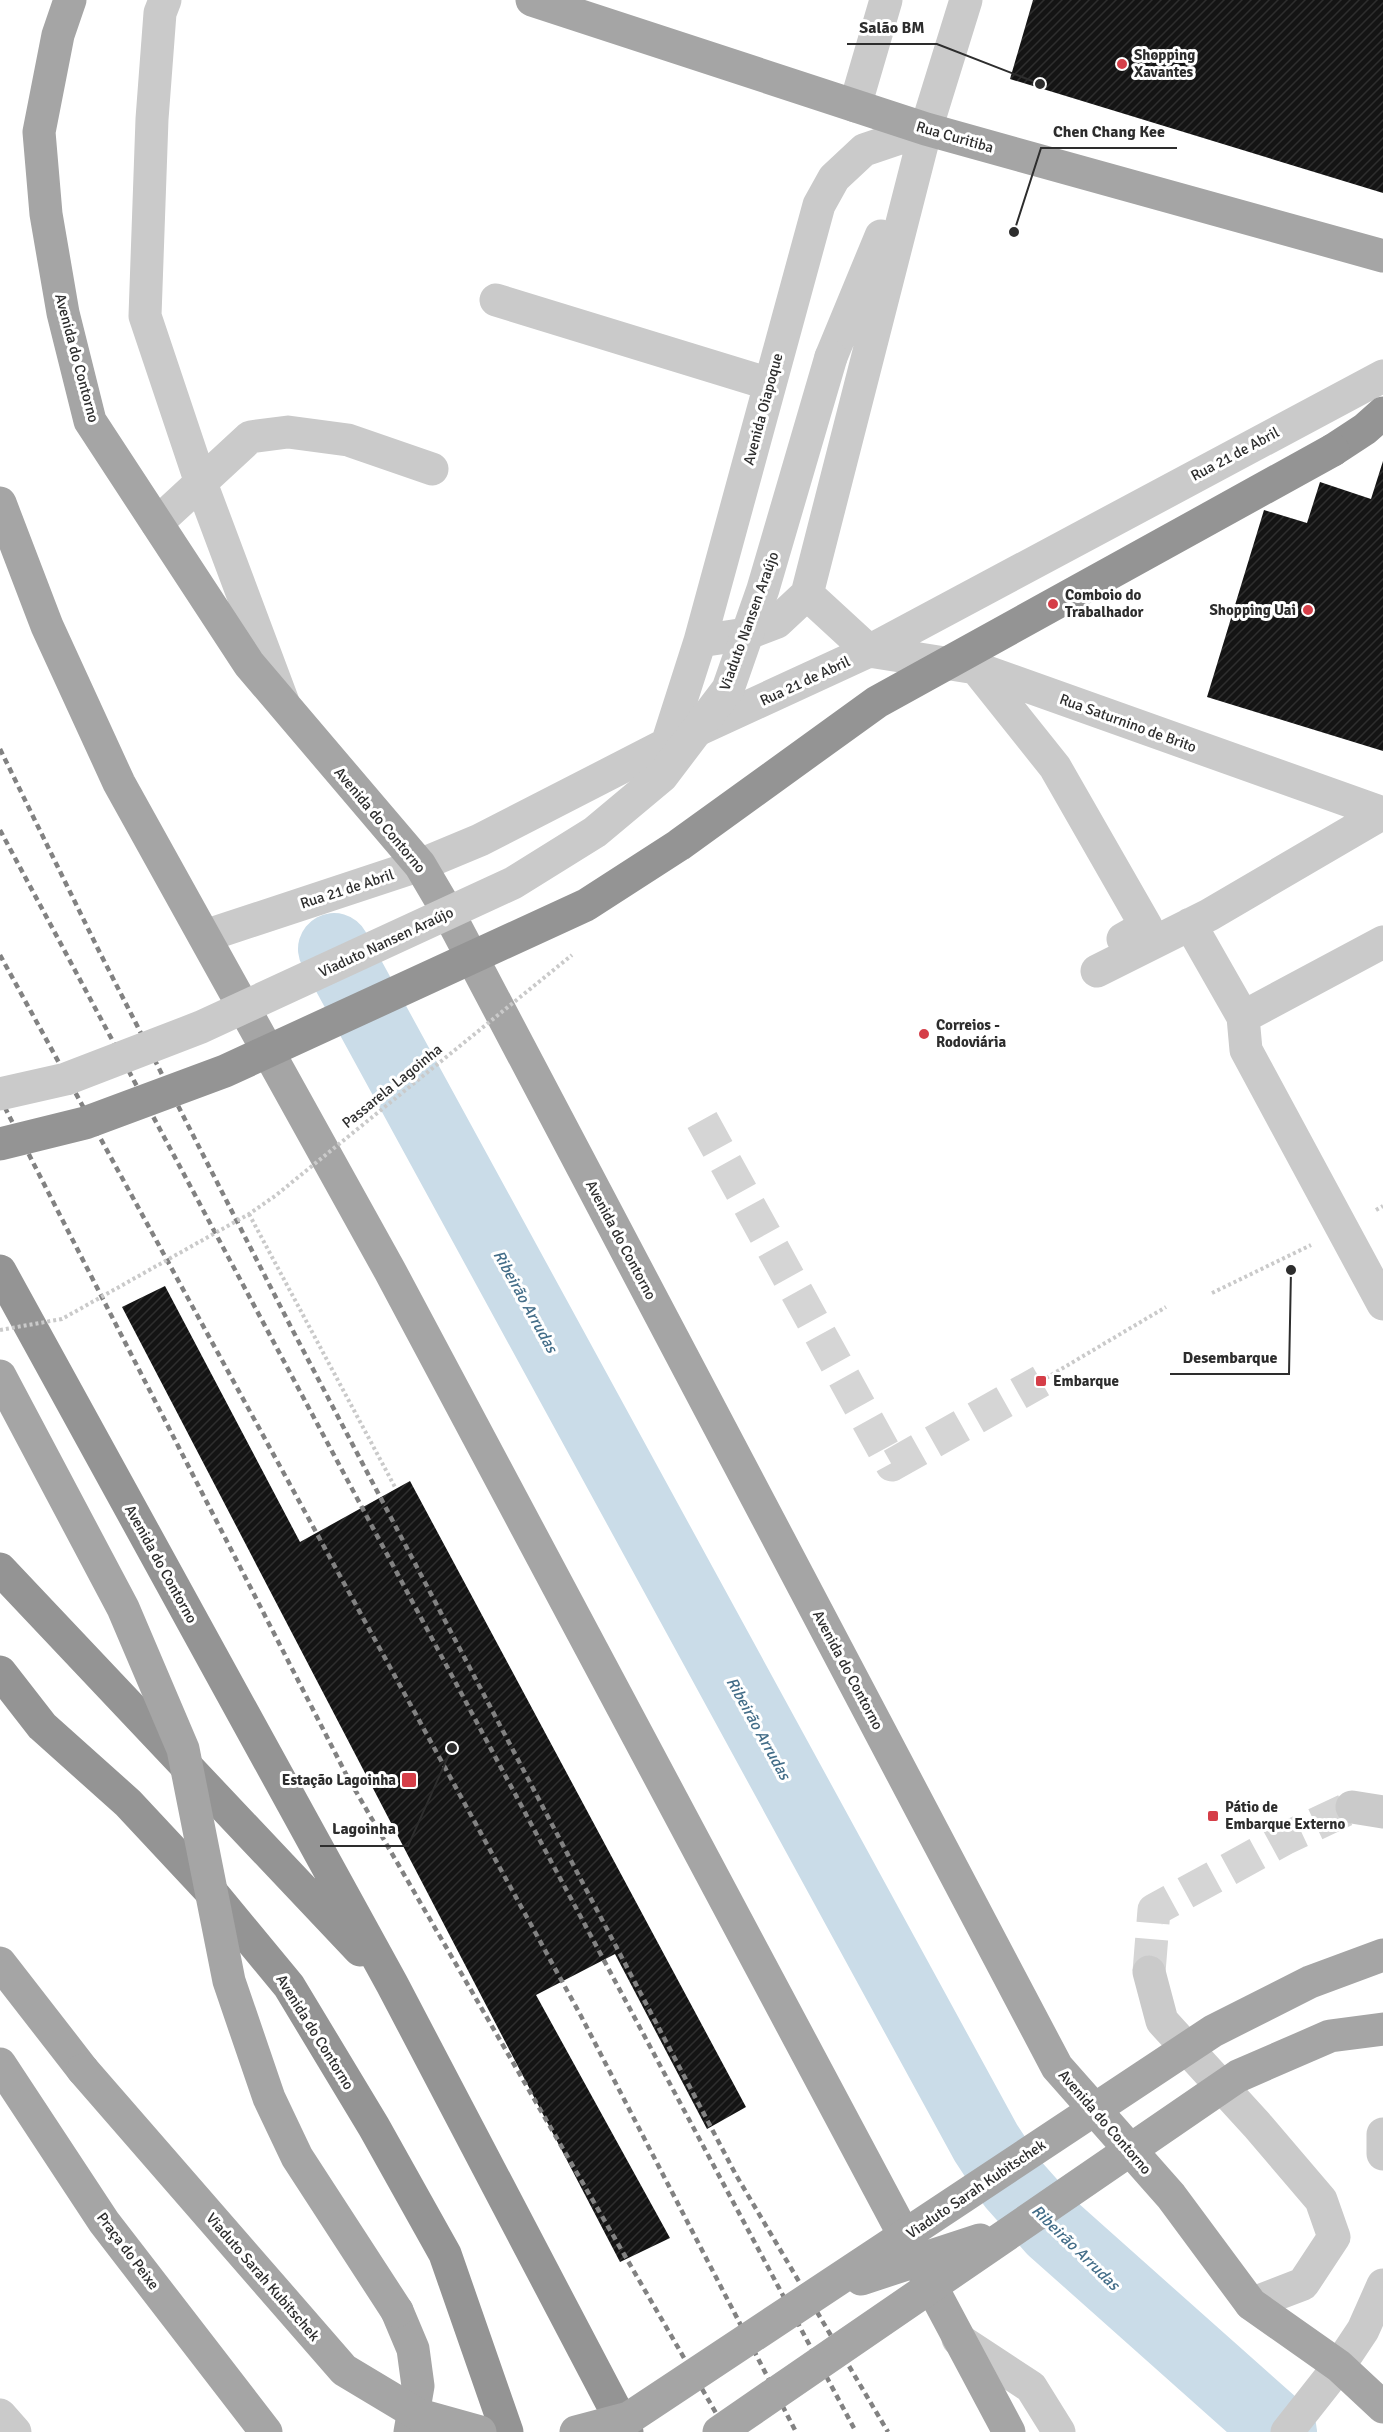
<svg xmlns="http://www.w3.org/2000/svg" width="1383" height="2432" font-family="Signika,sans-serif">
  <defs>
    <pattern id="building-hatch" width="6" height="6" patternUnits="userSpaceOnUse" patternTransform="scale(1.5)"><rect width="6" height="6" fill="#141414"/><path d="M-1 1l2-2M0 6l6-6M5 7l2-2" fill="none" stroke="#2e2e2e"/></pattern>
  </defs>
  <rect width="100%" height="100%" fill="#fff"/>
  <g fill="none" stroke-linecap="round" stroke-linejoin="round">
    <path stroke="#cadce8" stroke-width="72" d="M334,949L986,2143L1013,2184L1053,2229L1281,2432"/>
  </g>
  <path fill="url(#building-hatch)" d="M1033,0H1383V193L1010,79Z
    M1383,461V751L1207,697L1264,510L1307,523L1320,482L1371,499Z
    M165,1286L300,1542L410,1481L746,2107L707,2129L615,1954L536,1995L670,2238L620,2262L122,1307Z"/>
  <g fill="none" stroke-linecap="round" stroke-linejoin="round">
    <path stroke="#d5d5d5" stroke-width="33" stroke-dasharray="33 16" stroke-linecap="butt" d="M702,1120L892,1465L1041,1381
      M1149,1972L1154,1910L1286,1838L1352,1807"/>
    <path stroke="#cacaca" stroke-width="4" stroke-dasharray="3 3" stroke-linecap="butt" d="M1376,1210L1383,1206
      M249,1214L396,1489
      M1212,1293L1311,1245
      M1041,1381L1166,1307"/>
    <path stroke="#cacaca" stroke-width="33" d="M165,0L160,13L152,119L145,316L201,483L283,702
      M855,106L886,0
      M496,300L770,384
      M831,357L881,236
      M157,523L250,437L288,432L348,440L432,469
      M807,594L926,129L966,0
      M807,594L869,651
      M700,641L746,634L777,622L807,594
      M869,651L976,668L1383,813
      M976,668L1055,767L1146,926L1123,939
      M667,744L700,641L819,205L834,178L864,150L926,129
      M1190,924L1243,1017L1246,1050L1383,1304
      M205,936L420,865L480,840L667,744L869,651L1383,376
      M1097,971L1209,915L1383,813
      M1243,1017L1383,942
      M1352,1807L1383,1812
      M1149,1972L1162,2021L1257,2125L1321,2200L1334,2237L1303,2284L1251,2304
      M1383,2134V2154
      M958,2339L1031,2387L1059,2432
      M0,2415L15,2432
      M1287,2432L1339,2366L1363,2330L1383,2285"/>
    <path stroke="#a5a5a5" stroke-width="33" d="M70,0L58,35L39,132L46,214L63,313L90,421L249,664L420,865L450,916L1057,2067L1171,2196L1251,2304L1339,2366L1383,2407
      M532,0L926,129L1383,256
      M0,503L47,626L119,783L390,1271L1009,2432
      M0,1963L83,2070
      M0,2064L104,2222L266,2432
      M397,2311L413,2349L418,2386L410,2432"/>
    <path stroke="#949494" stroke-width="33" d="M1333,450L1365,429L1383,413
      M0,1271L392,1984L627,2432
      M0,1569L360,1950
      M0,1672L42,1726L128,1803L213,1894L289,1986L374,2127L445,2254L507,2432"/>
    <path stroke="#828282" stroke-width="4.5" stroke-dasharray="6 4.5" stroke-linecap="butt" d="M0,749L98,949L293,1331L736,2175L888,2432
      M0,830L856,2432
      M0,955L581,2016L796,2432
      M0,1098L347,1776L727,2432"/>
    <path stroke="#cacaca" stroke-width="4" stroke-dasharray="3 3" stroke-linecap="butt" d="M0,1330L62,1319L249,1214L275,1196L572,955"/>
    <path stroke="#cacaca" stroke-width="33" d="M0,1094L66,1079L201,1027L513,883L595,832L662,776L728,689L763,589L831,357"/>
    <path stroke="#a5a5a5" stroke-width="33" d="M0,1376L123,1608L183,1749L229,1981L269,2098L297,2157L397,2311
      M83,2070L344,2370L419,2415L480,2432
      M861,2279L980,2240
      M576,2432L629,2418L1213,2031L1310,1982L1383,1955
      M719,2432L1238,2076L1330,2036L1383,2029"/>
    <path stroke="#949494" stroke-width="33" d="M0,1144L85,1123L225,1071L586,905L679,845L877,702L1333,450"/>
  </g>
  <g fill="#d53e48" stroke="#fff" stroke-width="2">
    <circle cx="1122" cy="64" r="6"/>
    <circle cx="1053" cy="604" r="6"/>
    <circle cx="1308" cy="610" r="6"/>
    <circle cx="924" cy="1034" r="6"/>
    <rect x="1035" y="1375" width="12" height="12" rx="3"/>
    <rect x="401" y="1772" width="16" height="16" rx="3"/>
    <rect x="1207" y="1810" width="12" height="12" rx="3"/>
  </g>
  <g text-anchor="middle" stroke-width="6" stroke-linejoin="round" paint-order="stroke">
    <g font-size="15" font-weight="bold" fill="#2d2d2d" stroke="#fff" text-anchor="start">
      <text x="1134" y="60">Shopping<tspan x="1134" dy="17">Xavantes</tspan></text>
      <text x="1065" y="600">Comboio do<tspan x="1065" dy="17">Trabalhador</tspan></text>
      <text x="1296" y="615" text-anchor="end">Shopping Uai</text>
      <text x="936" y="1030">Correios -<tspan x="936" dy="17">Rodoviária</tspan></text>
      <text x="1053" y="1386">Embarque</text>
      <text x="396" y="1785" text-anchor="end">Estação Lagoinha</text>
      <text x="1225" y="1812">Pátio de<tspan x="1225" dy="17">Embarque Externo</tspan></text>
    </g>
    <g font-size="15" fill="#2d2d2d" stroke="#fff">
      <text transform="translate(955 137) rotate(16)" y="5">Rua Curitiba</text>
      <text transform="translate(77 358) rotate(75)" y="5">Avenida do Contorno</text>
      <text transform="translate(763 409) rotate(-75)" y="5">Avenida Oiapoque</text>
      <text transform="translate(1235 454) rotate(-28)" y="5">Rua 21 de Abril</text>
      <text transform="translate(749 621) rotate(-70)" y="5">Viaduto Nansen Araújo</text>
      <text transform="translate(805 681) rotate(-25)" y="5">Rua 21 de Abril</text>
      <text transform="translate(1128 723) rotate(20)" y="5">Rua Saturnino de Brito</text>
      <text transform="translate(380 820) rotate(50)" y="5">Avenida do Contorno</text>
      <text transform="translate(347 889) rotate(-18)" y="5">Rua 21 de Abril</text>
      <text transform="translate(386 942) rotate(-25)" y="5">Viaduto Nansen Araújo</text>
      <text transform="translate(392 1086) rotate(-39)" y="5">Passarela Lagoinha</text>
      <text transform="translate(621 1240) rotate(62)" y="5">Avenida do Contorno</text>
      <text transform="translate(161 1564) rotate(61)" y="5">Avenida do Contorno</text>
      <text transform="translate(848 1670) rotate(62)" y="5">Avenida do Contorno</text>
      <text transform="translate(315 2032) rotate(58)" y="5">Avenida do Contorno</text>
      <text transform="translate(1105 2122) rotate(49)" y="5">Avenida do Contorno</text>
      <text transform="translate(976 2189) rotate(-34)" y="5">Viaduto Sarah Kubitschek</text>
      <text transform="translate(128 2251) rotate(53)" y="5">Praça do Peixe</text>
      <text transform="translate(263 2277) rotate(49)" y="5">Viaduto Sarah Kubitschek</text>
    </g>
    <g font-size="16" font-style="italic" fill="#436d88" stroke="#fff">
      <text transform="translate(526 1301) rotate(61)" y="6">Ribeirão Arrudas</text>
      <text transform="translate(759 1728) rotate(61)" y="6">Ribeirão Arrudas</text>
      <text transform="translate(1076 2247) rotate(44)" y="6">Ribeirão Arrudas</text>
    </g>
  </g>
  <path fill="none" stroke="#2d2d2d" stroke-width="2" d="M1040 84L937 44H847M1014 232L1041 148H1177M1291 1270L1289 1374H1170M452 1748L408 1846H320"/>
  <g fill="#2d2d2d" stroke="#fff" stroke-width="2">
    <circle cx="1040" cy="84" r="6"/>
    <circle cx="1014" cy="232" r="6"/>
    <circle cx="1291" cy="1270" r="6"/>
    <circle cx="452" cy="1748" r="6"/>
  </g>
  <g font-size="16" text-anchor="middle" font-weight="bold" fill="#2d2d2d" stroke="#fff" stroke-width="6" stroke-linejoin="round" paint-order="stroke">
    <text x="892" y="33">Salão BM</text>
    <text x="1109" y="137">Chen Chang Kee</text>
    <text x="1230" y="1363">Desembarque</text>
    <text x="364" y="1834">Lagoinha</text>
  </g>
</svg>
